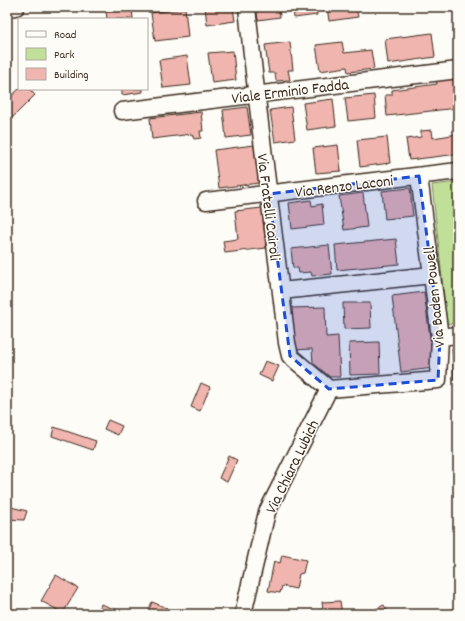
<svg xmlns="http://www.w3.org/2000/svg" width="465" height="621" font-family="Dekko,sans-serif">
  <rect width="100%" height="100%" fill="#fdfcf7"/>
  <filter id="ink" filterUnits="userSpaceOnUse"><feTurbulence type="fractalNoise" baseFrequency=".025" numOctaves="2"/><feDisplacementMap in="SourceGraphic" scale="8" xChannelSelector="R" yChannelSelector="G"/><feConvolveMatrix kernelMatrix="1 2 1 2 8 2 1 2 1" color-interpolation-filters="sRGB"/></filter>
  <g filter="url(#ink)">
    <path fill="#c0e099" stroke="#7e855c" d="M458,182V323L447,324L432,185Z"/>
    <path fill="#f0b5af" stroke="#3b2a1e" d="M205,7H233L235,21L207,25Z
      M256,7H279L280,17L258,20Z
      M293,7H316L317,15L294,18Z
      M327,7H356L358,17L329,21Z
      M132,8L133,19H107L106,11Z
      M185,8L188,37L155,41L151,13Z
      M432,33L435,57L388,64L385,39Z
      M290,42L293,70H288L290,80L276,81L275,73H269L265,45Z
      M342,42L344,53L371,50L374,69L348,72L347,67L320,71L316,45Z
      M233,51L236,80L212,83L208,53Z
      M187,56L191,85L163,88L159,60Z
      M454,78L457,108L387,116L385,95H392V90L437,84L436,80Z
      M19,89H29L35,95L7,123V100Z
      M122,89H143V92L122,95Z
      M374,95L376,118L348,121L345,98Z
      M333,99L336,126L307,130L303,103Z
      M247,107L251,135L226,138L223,110Z
      M291,107L295,139L275,142L270,110Z
      M201,112L203,131H200L201,138L194,139L192,134L152,139L150,118Z
      M432,130L433,138L458,134V154L409,160L406,139L421,137V131Z
      M387,137L390,163L360,167L357,140Z
      M254,145L259,183L219,188L214,150Z
      M338,145L341,171L316,173L313,148Z
      M410,188L413,216L385,219L382,191Z
      M363,193L367,227L344,230L339,196Z
      M311,200L312,206L322,204L324,225L292,229L289,203Z
      M262,208L266,248L225,253L223,241L238,239L235,211Z
      M396,239L399,264L337,270L335,245Z
      M329,245L332,274L312,276L311,272L299,273L298,268H293L291,249Z
      M424,292L434,368L401,372L392,296Z
      M343,303H370L371,328L344,329Z
      M325,307L326,337L338,336L340,377H330L313,363L312,349L293,350L291,308Z
      M379,342L380,374L350,375L349,343Z
      M452,348H458V379H454Z
      M265,361L279,366L272,381L259,375Z
      M201,383L210,387L200,411L191,407Z
      M108,420L122,426L118,435L104,429Z
      M54,427L96,441L93,450L52,436Z
      M229,456L237,460L227,482L219,478Z
      M7,506L27,511L24,520L7,519Z
      M282,555L306,560L303,573L299,574L296,589L282,586L280,593L268,591L274,561L280,563Z
      M56,575L78,588L63,613L41,601Z
      M340,601L342,614H289V613L323,610L322,602Z
      M152,602L167,608L165,613L168,614H147Z
      M101,604L125,613V614H98Z
      M384,605L389,614H366Z"/>
    <g fill="none" stroke-linecap="round" stroke-linejoin="round">
      <g stroke="#3b2a1e" stroke-width="19">
        <path id="street" d="M247,7C258,119 274,231 287,343L290,356L329,389
          M7,8L16,7
          M122,111L458,70
          M206,201L458,171
          M281,291L432,275
          M440,337L458,335
          M329,389L438,380L440,337L419,176
          M243,614L267,512L329,389"/>
      </g>
      <use href="#street" stroke="#fdfcf7" stroke-width="16"/>
    </g>
  </g>
  <path fill="#1d4ed8" fill-opacity="0.2" stroke="#1d4ed8" stroke-width="3" stroke-dasharray="8 5" stroke-linejoin="round" d="M419,176L440,337L438,380L329,389L290,356L269,194Z"/>
  <g text-anchor="middle" stroke-width="3" stroke-linejoin="round" paint-order="stroke">
    <g font-size="16" fill="#3b2a1e" stroke="#fdfcf7">
      <text transform="translate(290 90) rotate(-7)" y="6">Viale Erminio Fadda</text>
      <text transform="translate(344 185) rotate(-7)" y="6">Via Renzo Laconi</text>
      <text transform="translate(270 207) rotate(83)" y="6">Via Fratelli Cairoli</text>
      <text transform="translate(433 297) rotate(-96)" y="6">Via Baden Powell</text>
      <text transform="translate(291 466) rotate(-64)" y="6">Via Chiara Lubich</text>
    </g>
  </g>
  <rect width="465" height="621" fill="none" stroke="#fdfcf7" stroke-width="24"/>
  <rect x="12" y="12" width="441" height="597" fill="none" stroke="#3b2a1e" stroke-width="1.5" filter="url(#ink)"/>
  <rect x="18" y="18" width="130" height="72" fill="#fdfcf7" stroke="#afa8a0"/>
  <rect x="26" y="31" width="20" height="6" fill="#fdfcf7" stroke="#afa8a0"/>
  <text x="54" y="38" font-size="12" fill="#3b2a1e">Road</text>
  <rect x="26" y="48" width="20" height="12" fill="#c0e099" stroke="#afa8a0"/>
  <text x="54" y="58" font-size="12" fill="#3b2a1e">Park</text>
  <rect x="26" y="68" width="20" height="12" fill="#f0b5af" stroke="#afa8a0"/>
  <text x="54" y="78" font-size="12" fill="#3b2a1e">Building</text>
</svg>
